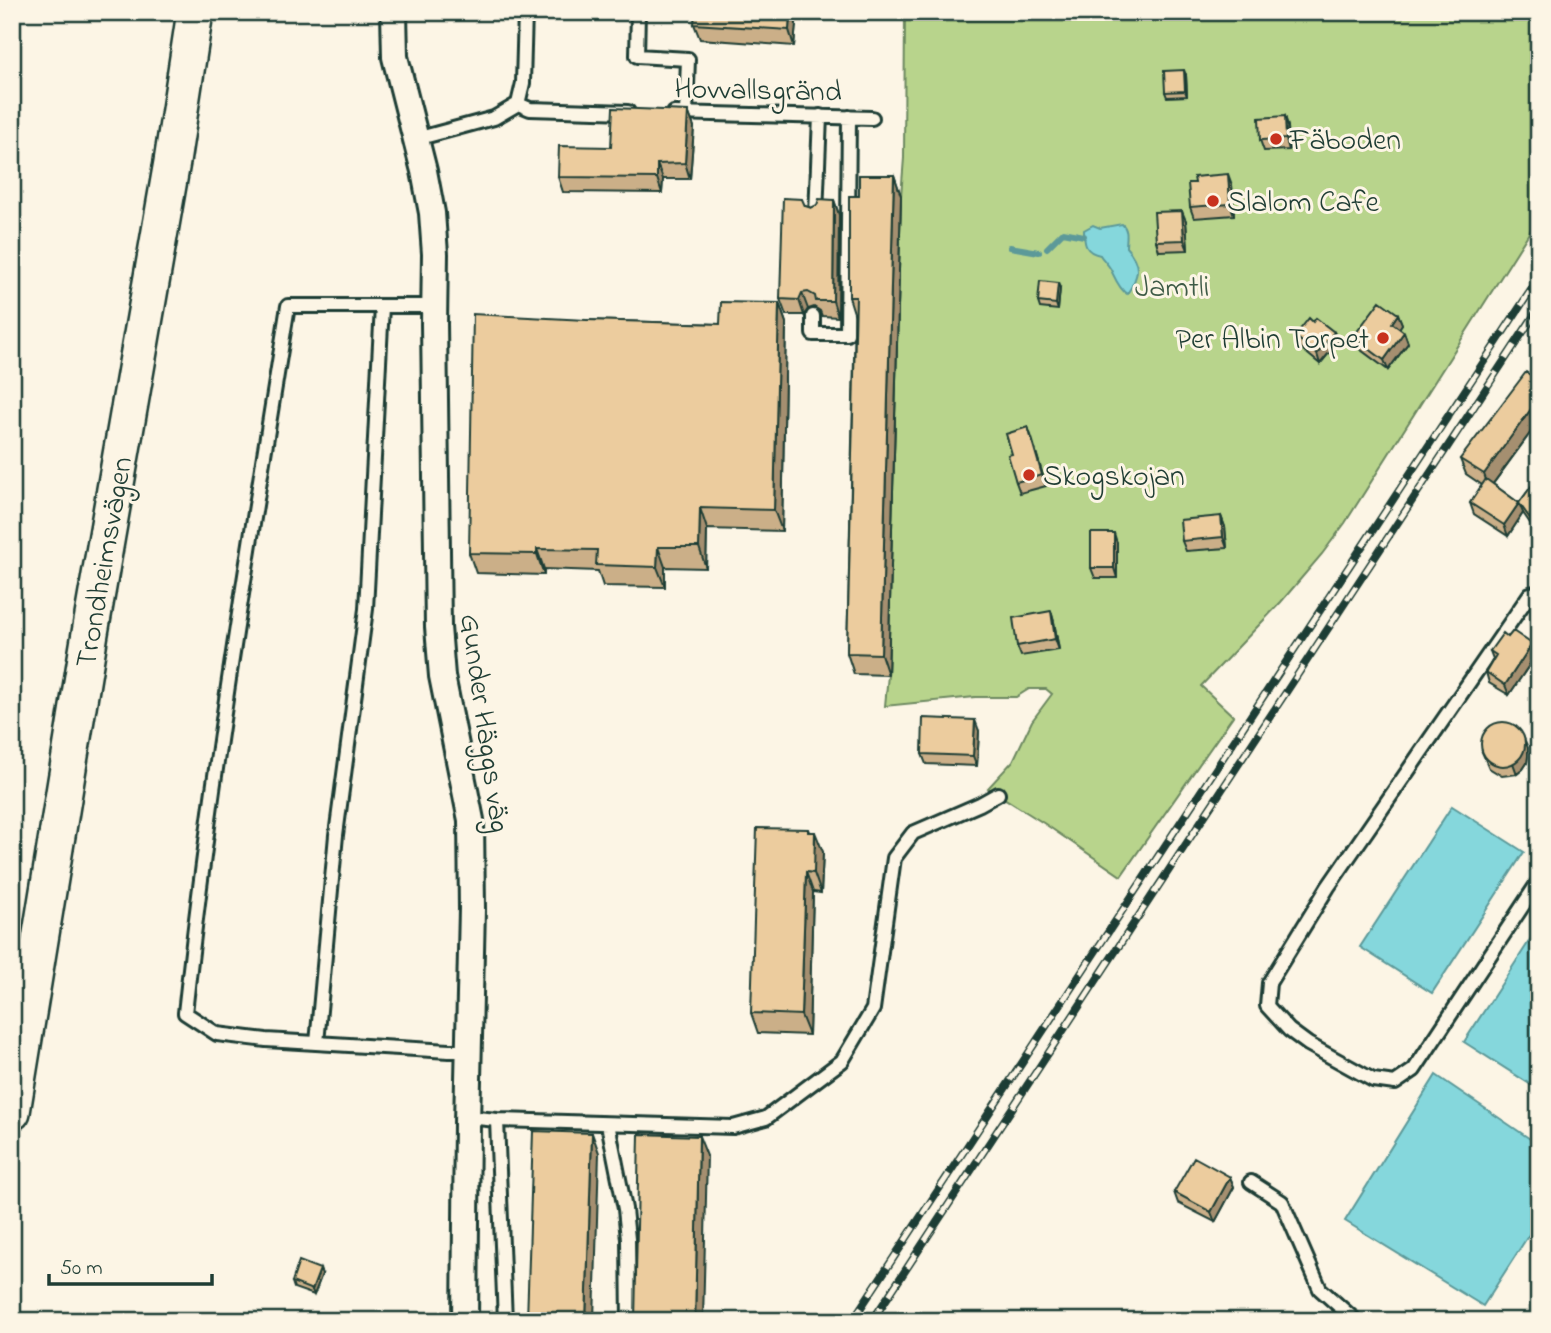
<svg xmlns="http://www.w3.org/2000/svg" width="1551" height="1333" font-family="'Indie Flower',sans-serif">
  <rect width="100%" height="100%" fill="#fcf5e5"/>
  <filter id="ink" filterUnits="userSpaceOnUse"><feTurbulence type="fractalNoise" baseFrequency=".0143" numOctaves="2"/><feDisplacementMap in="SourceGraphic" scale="14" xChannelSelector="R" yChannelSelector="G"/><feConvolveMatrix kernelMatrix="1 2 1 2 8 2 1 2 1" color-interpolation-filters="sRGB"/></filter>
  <g filter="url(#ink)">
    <path fill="#b8d48c" stroke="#6c8860" stroke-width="2" d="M905,12H1539V217L1345,523L1322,554L1281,602L1201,686L1233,716L1121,876L1045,824L988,788L1013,761L1032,721L1052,694L1046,689H1029L1016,697H975L885,706L888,675L901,196L904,158Z"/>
    <path fill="#85d7dc" stroke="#5c9999" stroke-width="2" d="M1122,224C1129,230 1126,239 1126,247C1142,265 1139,276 1127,294C1119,289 1115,278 1111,270C1108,264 1103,260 1100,255C1085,252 1084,244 1084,230L1093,225L1100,228Z
      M1452,806L1524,852L1432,993L1360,947Z
      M1539,926V1090L1464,1042Z
      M1436,1075L1539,1145V1219L1483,1306L1345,1221Z"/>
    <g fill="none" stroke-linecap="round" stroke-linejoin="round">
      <path stroke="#5c9999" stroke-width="6" d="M1010,247L1039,252
        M1047,248L1063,232L1084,236"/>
      <g stroke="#1f3d34" stroke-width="18">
        <path id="lane" d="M638,12L637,56L688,59L686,114
          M518,104L530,109L628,112
          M674,113L872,118
          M416,139L494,118L518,104L523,83L525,12
          M816,215L820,116
          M435,306H288C250,542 211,776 185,1013L217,1034L266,1040L449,1051H469
          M813,316V334H847L849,117
          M1539,592L1530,594L1328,887L1269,983L1267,1006L1289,1030L1308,1044L1373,1080L1395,1083L1414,1070L1539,881
          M317,1043L336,835L366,609L382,306
          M467,1117L497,1120L733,1127L766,1118L842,1061L873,1009L894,858L913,833L980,804L998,794
          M497,1120L505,1321
          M608,1124L625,1209L628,1239L629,1321
          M1251,1182L1282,1202L1320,1289L1356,1321"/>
      </g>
      <g stroke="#1f3d34" stroke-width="30">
        <path id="street" d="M394,12L395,57L424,171L432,213L435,254L434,324L438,627L442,676L471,820L472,909L467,1123L465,1321"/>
      </g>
      <g stroke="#1f3d34" stroke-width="40">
        <path id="secondary" d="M12,1112L90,633L172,162L195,12"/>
      </g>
      <use href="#lane" stroke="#fcf5e5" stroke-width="12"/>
      <use href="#street" stroke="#fcf5e5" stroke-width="24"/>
      <use href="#secondary" stroke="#fcf5e5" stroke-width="35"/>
      <g stroke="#1f3d34" stroke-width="8">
        <path id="rail" d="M852,1321L1539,278
          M872,1321L1539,308"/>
      </g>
      <use href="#rail" stroke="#fcf5e5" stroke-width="5" stroke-dasharray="16" stroke-linecap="butt"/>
    </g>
    <path fill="#cbaf88" stroke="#1f3d34" stroke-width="2" d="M797,12L794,46L700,39L694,24Z
      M1186,75L1187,96L1167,97L1165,92Z
      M688,111L694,127L690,179H663L662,193L563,192L558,177L611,147Z
      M1285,116L1288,127L1289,150L1264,151L1260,140Z
      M894,175L901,196L888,675L854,674L847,653L855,316L849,297L859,196Z
      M1232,185L1234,215L1194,218L1190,207Z
      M834,200L839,215L838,317L822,316L820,311L814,307L808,309L804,315H786L780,299L805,206L811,208Z
      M1186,221L1188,250L1159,251L1156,241Z
      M1060,288L1058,310L1040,308L1038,302Z
      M779,303L786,323L782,531L707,529L706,568L665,567V587L603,586L598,571L544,569V575L476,573L469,553L586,320L720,324Z
      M1398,314L1402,324L1399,328L1404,332L1408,343L1388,370L1357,347L1353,337Z
      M1313,322L1334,332L1338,342L1320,364L1298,346L1295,336Z
      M1539,381V421L1493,484L1519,503L1539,476V536L1523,513L1508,536L1474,514L1470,503L1482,485L1466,474L1460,459Z
      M1028,427L1046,486L1020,493L1016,482L1012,454Z
      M1221,516L1225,527L1227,548L1186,551L1182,541Z
      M1117,543V578H1095L1091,568Z
      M1051,611L1054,622L1059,650L1021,656L1017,646Z
      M1490,651L1536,655L1509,695L1489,683L1486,672L1493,659Z
      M979,731L977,766L926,764L922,754Z
      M1528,748V756L1527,763L1523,769L1517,774L1502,776L1489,768L1482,752Z
      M809,832L823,852L821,893L813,892L809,1035L758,1033L751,1013Z
      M1230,1177L1234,1187L1215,1222L1178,1203L1174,1192Z
      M322,1274L314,1295L294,1288L292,1282Z"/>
    <path fill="#a58f6f" stroke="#1f3d34" stroke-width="2" d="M790,12H797L794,46L789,30Z
      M1184,70L1186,75L1187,96L1185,91Z
      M688,111L694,127L690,179L685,163Z
      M1285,116L1288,127L1289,150L1286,139Z
      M657,164L663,179L662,193L657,178Z
      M1228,174L1232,185L1234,215L1230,204Z
      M894,175L901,196L888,675L881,654Z
      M834,200L839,215L838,317L833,301Z
      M1182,211L1186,221L1188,250L1184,240Z
      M1058,283L1060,288L1058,310L1056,304Z
      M802,293L808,309L804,315L799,300Z
      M779,303L786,323L782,531L774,510Z
      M1398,314L1402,324L1396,333L1392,323Z
      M1334,332L1338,342L1320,364L1317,354Z
      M1404,332L1408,343L1388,370L1384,360Z
      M1539,398V421L1489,489L1484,474Z
      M1028,427L1032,438L1046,486L1042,475Z
      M1519,503L1523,513L1508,536L1504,525Z
      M700,508L707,529L706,568L699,547Z
      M1221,516L1225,527L1227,548L1223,537Z
      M1114,533L1117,543V578L1114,568Z
      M658,547L665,567V587L657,567Z
      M537,549L544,569V575L537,554Z
      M1051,611L1054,622L1059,650L1055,639Z
      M1532,644L1536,655L1509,695L1505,685Z
      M975,720L979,731L977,766L973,756Z
      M1524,738L1528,748V756L1527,763L1523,769L1517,774L1513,763Z
      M808,829L815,848V832L823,852L821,893L814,873Z
      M806,872L813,892L809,1035L801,1015Z
      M592,1133L599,1153L594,1321H586Z
      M699,1136L707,1156L703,1321H695Z
      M1230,1177L1234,1187L1215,1222L1211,1212Z
      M320,1269L322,1274L314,1295L312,1290Z"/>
    <path fill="#eccc9e" stroke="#1f3d34" stroke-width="2" d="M695,12H790L789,30L694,24Z
      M1184,70L1185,91L1165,92L1164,71Z
      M613,108L688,111L685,163L657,164V178L558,177L559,146L611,147Z
      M1285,116L1286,139L1260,140L1259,118Z
      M1228,174L1230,204L1190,207L1188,183H1195L1194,177Z
      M859,175H894L881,654L847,653L856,297H849V196H859Z
      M783,198L802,199L805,206L811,208L817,205L819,199L834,200L833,301H816L815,296L808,292L802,293L799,300L780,299Z
      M1182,211L1184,240L1156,241L1154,212Z
      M1040,281L1058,283L1056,304L1038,302Z
      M1380,301L1398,314L1392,323L1404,332L1384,360L1353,337Z
      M721,302L779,303L774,510L700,508L699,547H658L657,567L596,565L597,550L537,549V554L469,553L473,314L586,320L720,324Z
      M1309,318L1313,322L1316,318L1334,332L1317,354L1295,336Z
      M1526,372L1539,381V398L1484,474L1460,459Z
      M1028,427L1042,475L1016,482L1008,455L1012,454L1006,434Z
      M1539,476V528H1537L1519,503Z
      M1486,479L1519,503L1504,525L1470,503Z
      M1221,516L1223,537L1182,541L1180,520Z
      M1091,533H1114V568H1091Z
      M1051,611L1055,639L1017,646L1013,618Z
      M1513,631L1532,644L1505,685L1486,672L1496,655L1490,651L1503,633L1508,637Z
      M923,718L975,720L973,756L922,754Z
      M1481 744a22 22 0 1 1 44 0a22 22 0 1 1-44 0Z
      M757,828L808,829V832H815L814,873L806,872L801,1015L751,1013Z
      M533,1131L592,1133L586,1321H527Z
      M639,1134L699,1136L695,1321H635Z
      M1194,1157L1230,1177L1211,1212L1174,1192Z
      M299,1261L320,1269L312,1290L292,1282Z"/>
  </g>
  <g fill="#c8321e" stroke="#fcf5e5" stroke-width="2.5">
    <circle cx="1276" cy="139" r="7"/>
    <circle cx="1213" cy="201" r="7"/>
    <circle cx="1383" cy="338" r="7"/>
    <circle cx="1029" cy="475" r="7"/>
  </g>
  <g text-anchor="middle" stroke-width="6" stroke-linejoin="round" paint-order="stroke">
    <g font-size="30" fill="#1f3d34" stroke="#fcf5e5">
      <text transform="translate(758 89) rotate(1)" y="10">Hovvallsgränd</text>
      <text transform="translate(103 562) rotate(-80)" y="10">Trondheimsvägen</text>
      <text transform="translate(486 723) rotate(82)" y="10">Gunder Häggs väg</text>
    </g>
    <g font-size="30" fill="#1f3d34" stroke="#fcf5e5" text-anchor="start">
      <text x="1290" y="149">Fäboden</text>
      <text x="1227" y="211">Slalom Cafe</text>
      <text x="1369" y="348" text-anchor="end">Per Albin Torpet</text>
      <text x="1043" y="485">Skogskojan</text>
    </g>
    <g font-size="30" fill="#3e5b46" stroke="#fcf5e5">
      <text x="1172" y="296">Jamtli</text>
    </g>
  </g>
  <rect width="1551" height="1333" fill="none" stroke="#fcf5e5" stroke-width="42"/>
  <rect x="21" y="21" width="1509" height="1291" fill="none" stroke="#1f3d34" stroke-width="2.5" filter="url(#ink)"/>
  <path d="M49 1274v10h163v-10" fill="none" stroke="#1f3d34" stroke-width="3.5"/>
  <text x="60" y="1274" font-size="21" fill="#1f3d34" stroke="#fcf5e5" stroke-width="5" paint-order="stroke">50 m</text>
</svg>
